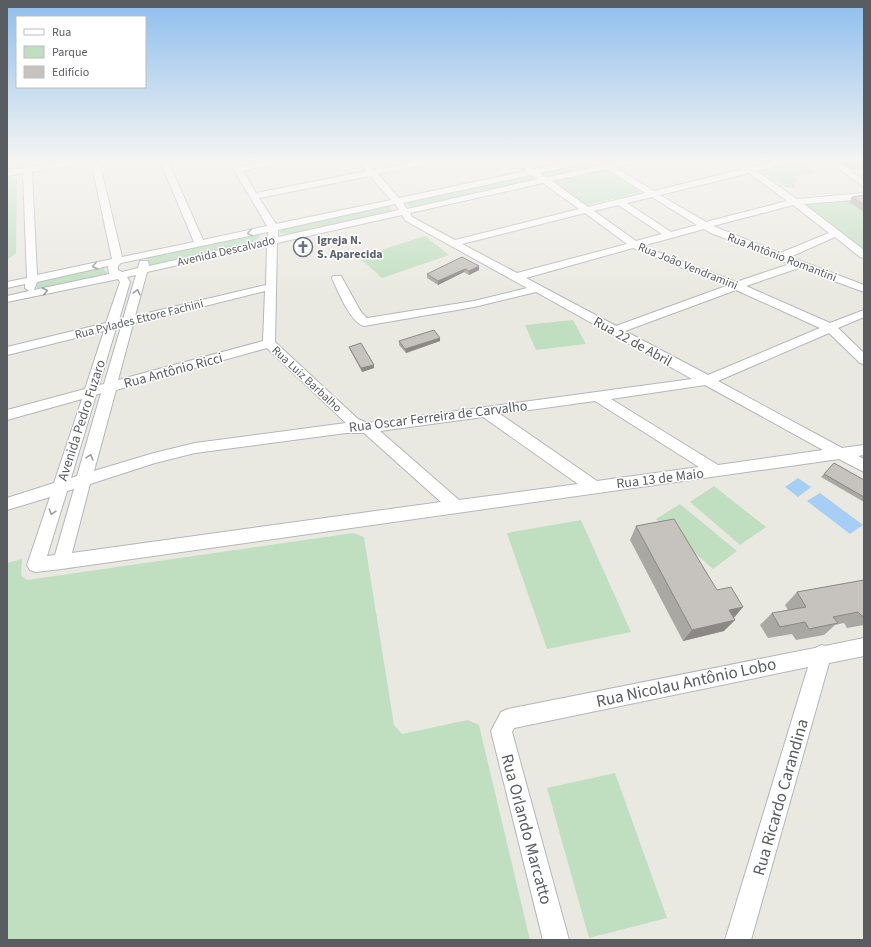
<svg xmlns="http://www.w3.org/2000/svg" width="871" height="947" font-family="'Source Sans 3',sans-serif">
  <rect width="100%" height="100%" fill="#eae9e1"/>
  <path fill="#c0dfc1" d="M592,161L595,162L600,166L548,177L541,173Z
    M800,161L815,172L792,176L799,181L792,183L796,187L787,188L763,172V170Z
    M605,169L641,192L584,206L551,181Z
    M529,175H532L537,179L415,207H411L407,204L409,201Z
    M10,176L17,178L16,253L7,260V177Z
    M864,198V251L805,205L806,203Z
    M386,206H390L392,211L289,234L280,233V231L285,227Z
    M249,235H259L260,237L255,241L153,265H150L147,258Z
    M425,236L449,255L382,278L359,257Z
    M106,265L104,269L108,274L44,288L38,289L35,285L38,281Z
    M573,320L586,344L536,350L525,325Z
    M714,486L766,527L740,545L690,502Z
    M680,504L737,551L713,569L656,519Z
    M581,520L631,632L547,649L507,533Z
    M353,533L364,537L394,725L402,734L468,720L479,725L530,940H7V563L22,559L21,575L27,580Z
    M615,773L667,918L589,938L547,788Z"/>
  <path fill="#a7cef4" d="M798,478L811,487L798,497L785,487Z
    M820,493L863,525L850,534L807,501Z"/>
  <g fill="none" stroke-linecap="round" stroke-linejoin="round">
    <g stroke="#b3b6ba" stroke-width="2">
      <path id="minor" d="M23,161H31V167L67,161H86L82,163L32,172L37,275L112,259L91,161H99L122,257L194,242L160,161H168L203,240L267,226L229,161H237L240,166L266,161H283L279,163L243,171L256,193L367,171L358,161H366L374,170L420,161H436L432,163L378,174L399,198L526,171L514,161H523L534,169L572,161H587L586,163L540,173L546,178L601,165V162C605,162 608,163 611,163C620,163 627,161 636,161L635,163L615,167L654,191L743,169L734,161H743L751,167L775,161H789L788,163L757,171L797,199L864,193V199L804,204L864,250V258L860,257L835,237L790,257L864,285V292L799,268L746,286L830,323L864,310V317L838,328L864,353V364L860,363L829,333L718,381L842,448L864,445V455L858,456L864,459V472L839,459L61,569L36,572L30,570L27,565L50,497L7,510V498L54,483L82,399L7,420V410L85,389L104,331L7,355V347L106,323L120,282L118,279L7,302V296L29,291L25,288V284L7,288V282L27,278L23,173L7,176V170L23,168ZM607,169L645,193L588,207L552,181ZM749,173L787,201L706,222L660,195ZM531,175L538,179L407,209L403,203ZM370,176L391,200L276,224L259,198ZM543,183L579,209L455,240L412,217L410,213ZM652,197L697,225L671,232L627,203ZM395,204L399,210L278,237V230ZM618,205L662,234L636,241L594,211ZM793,205L829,233L780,253L713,226ZM585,213L627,244L517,273L462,244ZM402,215L406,221L527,288L474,301L367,318L361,312L341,276H333L332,278C338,291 350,322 364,326L474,307L536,292L692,379L368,423L358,419L275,342L277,243ZM704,229L711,233L790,264L736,282L642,246ZM268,232V239L149,266L148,261H140L138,268L122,272L118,270V266L121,263ZM267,245L266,285L135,316L147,272ZM633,248L726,286L616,326L526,278ZM108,266L109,274L34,290L37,282ZM136,275L123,319L119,320L130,282L127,277ZM736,290L820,328L708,375L625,331ZM265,291L263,341L118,380L133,324ZM121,327L104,384L99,385L116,328ZM267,348L346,423L195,443L154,453L94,471L116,390ZM705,385L823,450L718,465L611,399ZM101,393L77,476L71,478L96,395ZM595,401L699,467L597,481L500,414ZM483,417L578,484L459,500L380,431ZM346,433H364L441,502L72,553L90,484L155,463L195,453ZM74,489L55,555L47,556L67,491Z
        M828,161H837L864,180V187Z
        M864,638V656L829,663L751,940H725L808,667L514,728L512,732L569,940H543L491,731L501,712L508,709L815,648L822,645L825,646Z"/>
    </g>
    <use href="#minor" fill="#fff" fill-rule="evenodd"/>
  </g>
  <path fill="#aaa8a3" d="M838,161H864V168L851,169Z
    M864,195V212L849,202L852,197Z
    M462,257L479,270L469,275L464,272L438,285L427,278V274Z
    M399,341H440L406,353L399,345Z
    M349,347L374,365V368L362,372L350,350Z
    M834,463L864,480V502L821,477Z
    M636,526L724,631L683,641L630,540Z
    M864,580V625L847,628L844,623L835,625L824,635L796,640L792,634L768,638L760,625L772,613L788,610L785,605L797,592Z"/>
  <path fill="#8b8885" d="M479,266V270L469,275V271Z
    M465,269L464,272L438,285V281Z
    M440,338V341L406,353L405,349Z
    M374,365V368L362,372L361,368Z
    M743,607L733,619L729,610Z
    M735,620L724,631L683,641L692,630Z"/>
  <path fill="#c6c3be" stroke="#8b8885" d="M864,195V205L852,197Z
    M462,257L479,266L469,271L465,269L438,281L427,274Z
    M434,330L440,338L405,349L399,341Z
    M361,343L374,365L361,368L349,347Z
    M834,463L864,480V497L824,474Z
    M674,519L717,590L731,587L743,607L729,610L735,620L692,630L636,526Z
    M864,580V616H862L858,612L833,617L838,623L809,629L805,622L780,627L772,613L806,607L797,592Z"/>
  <defs><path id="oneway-chevron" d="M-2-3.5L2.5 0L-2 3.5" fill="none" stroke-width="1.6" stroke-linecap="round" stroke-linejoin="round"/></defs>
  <g stroke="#9b9da0">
    <use href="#oneway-chevron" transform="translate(250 233) rotate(168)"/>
    <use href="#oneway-chevron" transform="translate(95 266) rotate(168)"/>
    <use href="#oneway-chevron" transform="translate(45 291) rotate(-11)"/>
    <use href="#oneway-chevron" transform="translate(137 292) rotate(-76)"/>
    <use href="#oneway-chevron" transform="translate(90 457) rotate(-74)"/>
    <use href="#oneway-chevron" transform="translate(52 512) rotate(107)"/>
  </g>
  <linearGradient id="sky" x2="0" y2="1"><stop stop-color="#8ebeed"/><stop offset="0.55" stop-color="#f6f5f2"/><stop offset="1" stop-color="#f6f5f2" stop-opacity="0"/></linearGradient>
  <rect width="871" height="294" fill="url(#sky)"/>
  <defs>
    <g id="church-ring" transform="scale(1)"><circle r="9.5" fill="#fff" stroke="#6b7280" stroke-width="1.5"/><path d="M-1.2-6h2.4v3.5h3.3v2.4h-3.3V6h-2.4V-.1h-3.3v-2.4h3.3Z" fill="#6b7280"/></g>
  </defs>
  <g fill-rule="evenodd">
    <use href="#church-ring" x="303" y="247"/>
  </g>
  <g text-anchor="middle" stroke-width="3" stroke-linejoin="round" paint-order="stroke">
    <g font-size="12" font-weight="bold" fill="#5b616d" stroke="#fff" text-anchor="start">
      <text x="317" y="244">Igreja N.<tspan x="317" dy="14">S. Aparecida</tspan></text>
    </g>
    <g font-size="12" fill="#595c60" stroke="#fff">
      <text transform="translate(226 251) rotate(-13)" y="4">Avenida Descalvado</text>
      <text transform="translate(782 257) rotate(21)" y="4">Rua Antônio Romantini</text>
      <text transform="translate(688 266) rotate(22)" y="4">Rua João Vendramini</text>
      <text transform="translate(139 319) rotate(-14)" y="4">Rua Pylades Ettore Fachini</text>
      <text transform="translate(307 379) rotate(43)" y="4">Rua Luiz Barbalho</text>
    </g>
    <g font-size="14" fill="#595c60" stroke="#fff">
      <text transform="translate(633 341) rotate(29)" y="5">Rua 22 de Abril</text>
      <text transform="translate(173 370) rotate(-15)" y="5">Rua Antônio Ricci</text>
      <text transform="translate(438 416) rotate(-7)" y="5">Rua Oscar Ferreira de Carvalho</text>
      <text transform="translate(81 420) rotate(-72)" y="5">Avenida Pedro Fuzaro</text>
      <text transform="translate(660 478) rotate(-7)" y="5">Rua 13 de Maio</text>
    </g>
    <g font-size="17" fill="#595c60" stroke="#fff">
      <text transform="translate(686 682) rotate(-12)" y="6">Rua Nicolau Antônio Lobo</text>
      <text transform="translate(780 797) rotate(-74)" y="6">Rua Ricardo Carandina</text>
      <text transform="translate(527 829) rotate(75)" y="6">Rua Orlando Marcatto</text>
    </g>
  </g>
  <rect width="871" height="947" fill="none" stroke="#595c60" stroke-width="16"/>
  <rect x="16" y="16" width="130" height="72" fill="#ffffff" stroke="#bdbebf"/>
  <rect x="24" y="29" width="20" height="6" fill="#ffffff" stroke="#bdbebf"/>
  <text x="52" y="36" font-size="12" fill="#595c60">Rua</text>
  <rect x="24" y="46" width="20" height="12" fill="#c0dfc1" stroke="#bdbebf"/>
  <text x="52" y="56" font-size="12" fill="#595c60">Parque</text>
  <rect x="24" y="66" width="20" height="12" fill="#c6c3be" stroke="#bdbebf"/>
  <text x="52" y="76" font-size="12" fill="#595c60">Edifício</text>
</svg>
